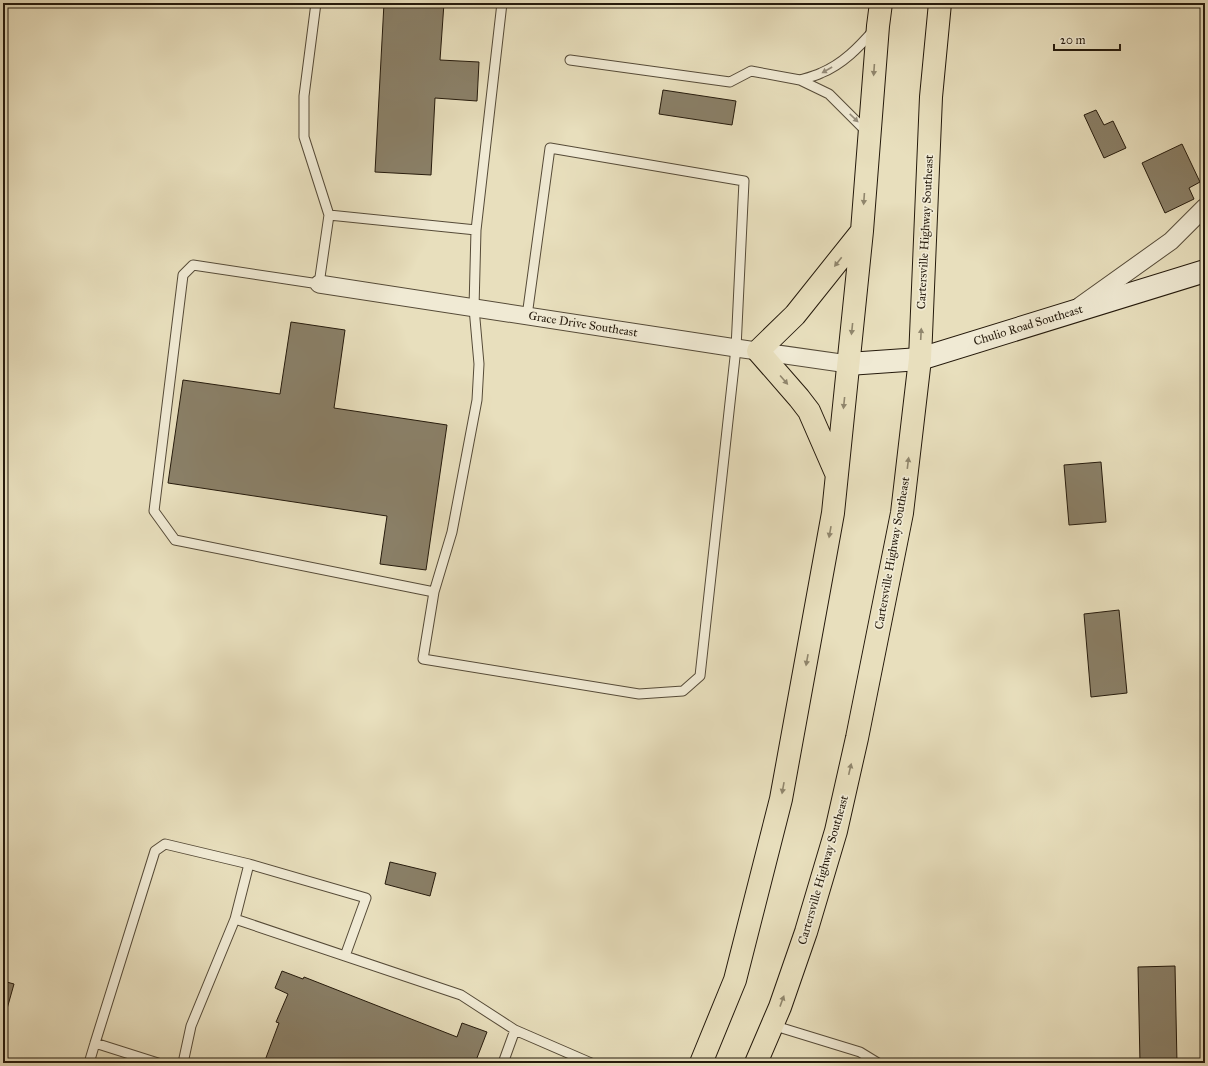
<svg xmlns="http://www.w3.org/2000/svg" width="1208" height="1066" font-family="'IM FELL Great Primer',serif">
  <rect width="100%" height="100%" fill="#e8dfbd"/>
  <filter id="stains"><feTurbulence type="fractalNoise" baseFrequency=".005" numOctaves="4"/><feColorMatrix values="0 0 0 0 .2 0 0 0 0 .09 0 0 0 0 .02 0 0 0 .5 -.17"/></filter>
  <radialGradient id="worn" r=".72"><stop offset=".6" stop-color="#630" stop-opacity="0"/><stop offset="1" stop-color="#630" stop-opacity=".3"/></radialGradient>
  <path fill="#8a8068" stroke="#251a0c" d="M384,3H444L440,60L479,62L477,101L435,98L431,175L375,172Z
    M663,90L736,101L732,125L659,114Z
    M1096,110L1104,125L1113,121L1126,148L1104,158L1084,115Z
    M1182,144L1200,182L1189,188L1194,199L1165,213L1142,163Z
    M291,322L345,330L334,408L447,425L426,570L380,564L387,516L168,483L183,380L280,394Z
    M1101,462L1106,522L1069,525L1064,465Z
    M1119,610L1127,693L1091,697L1084,614Z
    M390,862L436,873L430,896L385,884Z
    M1175,966L1177,1063H1140L1138,967Z
    M282,971L303,979L304,977L457,1037L462,1023L487,1032L475,1063H264L279,1023L276,1022L288,994L275,988Z
    M3,981L14,984L3,1023Z"/>
  <g fill="none" stroke-linecap="round" stroke-linejoin="round">
    <g stroke="#564b38" stroke-width="11">
      <path id="lane" d="M316,3L304,96V137L329,215
        M570,60L730,82L751,71L800,80L829,94L866,131
        M800,80C807,78 815,76 821,73C843,64 859,47 874,30
        M476,230L502,3
        M434,592L175,540L154,511L183,275L193,265L319,284L329,215L476,230L474,308L479,364L477,400L452,532L434,592L423,659L639,694L683,691L700,676L736,348L744,181L550,148L527,316
        M249,864L366,898L345,956
        M772,1025L860,1052L878,1063
        M95,1043L155,851L165,844L249,864L235,919
        M89,1063L95,1043L158,1063
        M183,1063L191,1026L235,919L461,995L515,1030
        M503,1063L515,1030L591,1063"/>
    </g>
    <g stroke="#564b38" stroke-width="19">
      <path id="street" d="M319,284L736,348L848,364
        M1080,306L1171,241L1205,207"/>
    </g>
    <g stroke="#251a0c" stroke-width="24">
      <path id="secondary" d="M848,364L920,359L1205,271"/>
    </g>
    <g stroke="#251a0c" stroke-width="24">
      <path id="highway" d="M836,473L809,411L799,398L758,351L795,315L862,231
        M701,1063L735,980L781,799L833,513L862,231L878,26L881,3
        M756,1063L780,1007L806,932L836,831L857,738L902,513L920,359L931,97L940,3"/>
    </g>
    <use href="#lane" stroke="#f0ead4" stroke-width="9"/>
    <use href="#street" stroke="#f0ead4" stroke-width="17"/>
    <use href="#secondary" stroke="#f0ead4" stroke-width="22"/>
    <use href="#highway" stroke="#e8dfbd" stroke-width="22"/>
  </g>
  <defs><path id="oneway-solid" d="M-6-.8H1V-3.2L6.5 0L1 3.2V.8H-6Z"/></defs>
  <g fill="#958c7a">
    <use href="#oneway-solid" transform="translate(827 70) rotate(150)"/>
    <use href="#oneway-solid" transform="translate(854 118) rotate(44)"/>
  </g>
  <g fill="#90866d">
    <use href="#oneway-solid" transform="translate(874 70) rotate(94)"/>
    <use href="#oneway-solid" transform="translate(864 199) rotate(94)"/>
    <use href="#oneway-solid" transform="translate(838 262) rotate(128)"/>
    <use href="#oneway-solid" transform="translate(852 329) rotate(96)"/>
    <use href="#oneway-solid" transform="translate(921 334) rotate(-87)"/>
    <use href="#oneway-solid" transform="translate(784 380) rotate(49)"/>
    <use href="#oneway-solid" transform="translate(844 403) rotate(96)"/>
    <use href="#oneway-solid" transform="translate(908 463) rotate(-83)"/>
    <use href="#oneway-solid" transform="translate(830 532) rotate(100)"/>
    <use href="#oneway-solid" transform="translate(807 660) rotate(100)"/>
    <use href="#oneway-solid" transform="translate(850 769) rotate(-77)"/>
    <use href="#oneway-solid" transform="translate(783 788) rotate(100)"/>
    <use href="#oneway-solid" transform="translate(782 1001) rotate(-70)"/>
  </g>
  <g text-anchor="middle" stroke-width="3.5" stroke-linejoin="round" paint-order="stroke">
    <g font-size="12" fill="#251a0c" stroke="#f0ead4">
      <text transform="translate(925 232) rotate(-87)" y="4">Cartersville Highway Southeast</text>
      <text transform="translate(583 324) rotate(9)" y="4">Grace Drive Southeast</text>
      <text transform="translate(1028 325) rotate(-17)" y="4">Chulio Road Southeast</text>
      <text transform="translate(892 553) rotate(-80)" y="4">Cartersville Highway Southeast</text>
      <text transform="translate(823 870) rotate(-74)" y="4">Cartersville Highway Southeast</text>
    </g>
  </g>
  <rect width="1208" height="1066" fill="none" stroke="#e8dfbd" stroke-width="16"/>
  <rect x="4" y="4" width="1200" height="1058" fill="none" stroke="#251a0c" stroke-width="2"/>
  <rect x="8" y="8" width="1192" height="1050" fill="none" stroke="#251a0c"/>
  <path d="M1054 44v6h66v-6" fill="none" stroke="#251a0c" stroke-width="2"/>
  <text x="1060" y="44" font-size="12" fill="#251a0c" stroke="#f0ead4" stroke-width="3" paint-order="stroke">20 m</text>
  <rect width="100%" height="100%" filter="url(#stains)"/>
  <rect width="100%" height="100%" fill="url(#worn)"/>
</svg>
